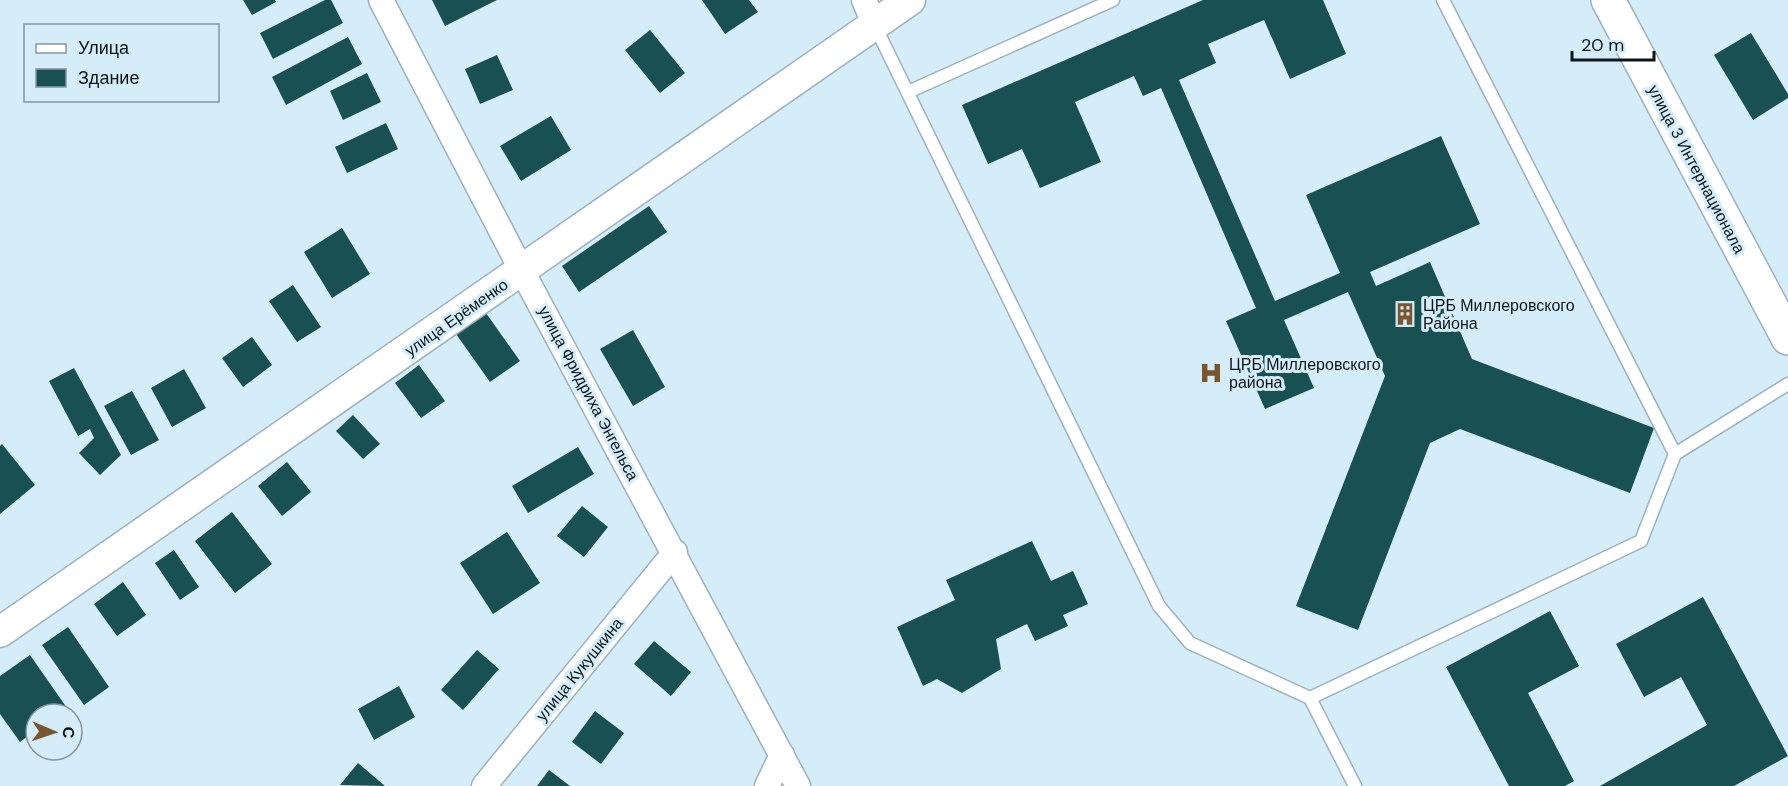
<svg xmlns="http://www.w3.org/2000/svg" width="1788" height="786" font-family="'DM Sans',sans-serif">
  <rect width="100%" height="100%" fill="#d5ecf9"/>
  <path fill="#195153" d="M243,0H275L276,2L252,15Z
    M325,0H331L343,23L273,59L260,33Z
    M432,0H497L445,26Z
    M702,0H749L758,12L725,34Z
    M1203,0H1323L1346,54L1290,79L1264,20L1208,44L1216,63L1179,80L1275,301L1340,273L1306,195L1441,136L1480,224L1370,272L1376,286L1430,262L1472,359L1654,428L1630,493L1460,429L1430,443L1358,630L1296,606L1385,376L1348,292L1284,320L1314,388L1265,409L1226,321L1256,308L1161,88L1143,96L1134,76L1075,102L1101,162L1040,188L1022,149L988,164L962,105Z
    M650,30L685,73L660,93L625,50Z
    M1751,33L1788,94V98L1753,120L1714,55Z
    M348,37L362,64L286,105L272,77Z
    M497,55L513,90L480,104L465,69Z
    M367,73L381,102L343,120L330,91Z
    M551,116L571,150L521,181L500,146Z
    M386,123L398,149L347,173L335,147Z
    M649,206L667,232L579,292L562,266Z
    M342,228L370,274L332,298L304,252Z
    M293,285L321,327L297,342L269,301Z
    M486,313L520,361L490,382L456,334Z
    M633,330L665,387L633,406L600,349Z
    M252,337L272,365L243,387L222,358Z
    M419,365L445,401L421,418L395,383Z
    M74,368L121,455L100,475L79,453L94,438L90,429L78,436L49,381Z
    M184,369L206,408L172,427L151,388Z
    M132,391L159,440L131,455L104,406Z
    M353,415L380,444L363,459L336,431Z
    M2,444L35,485L0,514V446Z
    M578,447L594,474L528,513L512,486Z
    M287,462L311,492L282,516L258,486Z
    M582,506L608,527L584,557L557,536Z
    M232,512L272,564L235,593L195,541Z
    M507,532L540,583L493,614L460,563Z
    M1032,541L1051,581L1073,571L1088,604L1063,615L1068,626L1035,641L1027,624L996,639L1001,669L962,693L937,679L923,686L897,627L955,600L946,580Z
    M174,550L199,587L180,600L155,563Z
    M123,582L146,615L117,636L94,604Z
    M1703,597L1788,756L1734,786H1600L1707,725L1681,677L1644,697L1616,644Z
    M1550,611L1579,666L1528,693L1574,781L1565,786H1509L1446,667Z
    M68,627L109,687L84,705L42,645Z
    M654,641L691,672L671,696L634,664Z
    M477,650L499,669L463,710L441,690Z
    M30,655L67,708L59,714H36V730L20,742L0,714V676Z
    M399,686L415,717L374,740L358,709Z
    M595,711L624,733L601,764L572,742Z
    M358,763L385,786L340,785Z
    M549,770L570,786H537Z"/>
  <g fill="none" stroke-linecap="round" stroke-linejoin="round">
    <g stroke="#9cb2be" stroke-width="15">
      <path id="service" d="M1443,0L1675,454
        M874,24L1159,606L1190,643L1310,698L1641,541L1675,454L1788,384
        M908,92L1113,0
        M1310,698L1355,786"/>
    </g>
    <g stroke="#9cb2be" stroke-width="27">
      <path id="minor" d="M381,0L522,271L798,786
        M864,0L874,23
        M484,786L675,552
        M767,786L782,755"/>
    </g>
    <g stroke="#9cb2be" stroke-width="33">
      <path id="tertiary" d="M0,632L910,0"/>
    </g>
    <g stroke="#9cb2be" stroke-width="36">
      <path id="secondary" d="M1608,0L1788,338"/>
    </g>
    <use href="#service" stroke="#fff" stroke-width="12"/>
    <use href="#minor" stroke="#fff" stroke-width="24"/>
    <use href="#tertiary" stroke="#fff" stroke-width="30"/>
    <use href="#secondary" stroke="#fff" stroke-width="33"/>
  </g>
  <defs>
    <g id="building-bare" transform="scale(1.8)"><path d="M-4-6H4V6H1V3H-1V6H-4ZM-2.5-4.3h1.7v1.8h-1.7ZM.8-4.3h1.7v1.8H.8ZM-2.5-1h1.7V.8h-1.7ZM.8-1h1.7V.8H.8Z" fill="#7a562f" stroke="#d5ecf9" stroke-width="2.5" paint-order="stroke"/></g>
    <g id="hospital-bare" transform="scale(1.8)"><path d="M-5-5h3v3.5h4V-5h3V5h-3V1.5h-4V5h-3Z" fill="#7a562f" stroke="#d5ecf9" stroke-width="2.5" paint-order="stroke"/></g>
  </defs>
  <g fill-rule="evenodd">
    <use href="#building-bare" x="1405" y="314"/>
    <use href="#hospital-bare" x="1211" y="373"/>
  </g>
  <g text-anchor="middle" stroke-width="6" stroke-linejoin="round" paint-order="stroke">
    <g font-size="16" fill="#0c1519" stroke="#d5ecf9">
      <text transform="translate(1697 169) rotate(62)" y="6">улица 3 Интернационала</text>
      <text transform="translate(456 317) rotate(-35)" y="6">улица Ерёменко</text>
      <text transform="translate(589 393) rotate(62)" y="6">улица Фридриха Энгельса</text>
      <text transform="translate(579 669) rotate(-51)" y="6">улица Кукушкина</text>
    </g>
    <g font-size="16" fill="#0c1519" stroke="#d5ecf9" text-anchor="start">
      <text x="1423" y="311">ЦРБ Миллеровского<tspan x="1423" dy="18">Района</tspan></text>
      <text x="1229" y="370">ЦРБ Миллеровского<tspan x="1229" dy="18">района</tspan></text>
    </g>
  </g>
  <rect x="24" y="24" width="195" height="78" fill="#d5ecf9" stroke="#85969f" stroke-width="1.5"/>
  <rect x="36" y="44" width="30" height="9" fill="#ffffff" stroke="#85969f" stroke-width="1.5"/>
  <text x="78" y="54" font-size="18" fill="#0c1519">Улица</text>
  <rect x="36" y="69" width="30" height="18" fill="#195153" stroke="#85969f" stroke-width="1.5"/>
  <text x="78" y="84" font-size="18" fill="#0c1519">Здание</text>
  <g transform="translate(54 732) rotate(92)"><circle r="28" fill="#d5ecf9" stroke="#85969f" stroke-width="1.5"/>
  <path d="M0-4.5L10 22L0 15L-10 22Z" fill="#7a562f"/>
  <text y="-9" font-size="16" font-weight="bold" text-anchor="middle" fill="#0c1519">С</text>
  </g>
  <path d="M1572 51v9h82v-9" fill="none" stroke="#0c1519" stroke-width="3"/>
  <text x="1581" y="51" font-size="18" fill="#0c1519" stroke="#d5ecf9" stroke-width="4.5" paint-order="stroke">20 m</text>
</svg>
